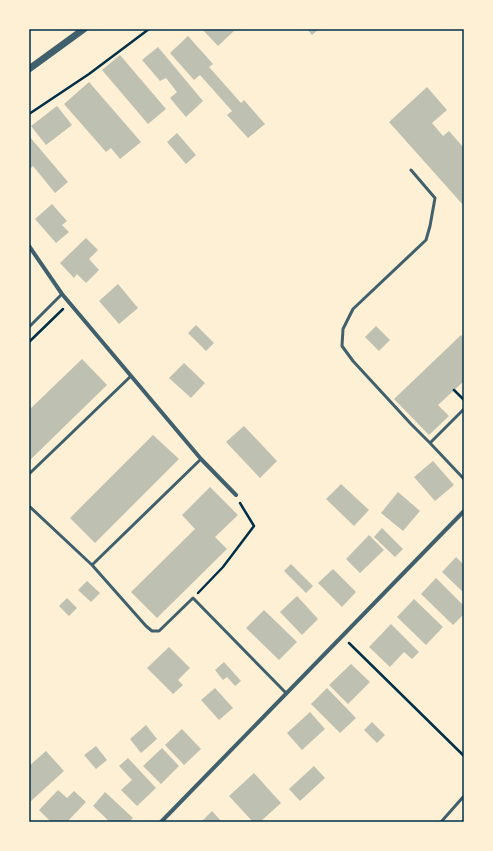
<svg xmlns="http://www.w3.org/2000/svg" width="493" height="851" font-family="Mulish,sans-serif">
  <rect width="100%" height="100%" fill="#fdf0d5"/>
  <path fill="#bec0b2" d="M202,29H236L218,46Z
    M307,29H319L312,35Z
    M188,36L213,64L209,67L241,103L244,100L265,124L248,138L227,115L232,111L200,75L194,80L170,53Z
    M158,47L203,101L186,117L170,98L177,92L166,78L160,81L142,60Z
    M120,55L166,109L148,124L102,70Z
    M89,82L141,142L120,159L111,148L106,152L64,104Z
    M427,87L447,110L432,123L443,136L449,131L464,148V206L389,122Z
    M57,106L72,125L46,145L31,126Z
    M177,133L196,155L186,164L167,142Z
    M29,136L68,182L55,193L33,166L29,170Z
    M52,204L67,221L62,225L69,232L56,243L35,219Z
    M86,238L98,250L89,259L99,270L86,283L77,274L74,278L60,263Z
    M118,284L138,308L119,324L99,301Z
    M196,325L214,343L206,351L188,333Z
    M376,326L390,340L379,351L365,337Z
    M461,335L464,338V381L438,405L449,416L429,435L394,399Z
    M82,359L107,385L29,461V410Z
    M184,363L205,383L191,398L169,378Z
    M244,426L277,461L260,478L226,442Z
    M153,435L179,459L95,543L70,518Z
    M433,461L454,485L435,501L414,477Z
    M341,484L369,510L354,526L326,499Z
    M210,487L238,515L215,537L227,549L157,618L131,592L195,529L182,515Z
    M398,492L420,511L403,531L381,513Z
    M382,528L403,549L395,557L374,537Z
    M369,535L384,550L360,573L346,559Z
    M456,557L464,565V593L442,572Z
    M291,564L313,586L306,593L284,571Z
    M333,569L356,592L342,607L318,583Z
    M436,578L464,606V614L453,625L421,594Z
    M87,581L100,593L91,602L78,590Z
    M297,596L318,619L302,635L280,612Z
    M67,598L77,608L69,616L59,606Z
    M414,599L443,627L426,645L397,617Z
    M264,610L297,642L279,660L246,628Z
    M391,624L419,652L412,659L404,652L390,667L369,647Z
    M169,647L190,668L178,680L183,685L173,694L147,668Z
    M224,662L241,681L235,686L227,677L223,680L215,670Z
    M351,664L370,682L348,704L329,685Z
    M215,688L233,708L219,720L201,700Z
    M327,688L356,718L340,733L311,704Z
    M310,712L325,729L302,750L287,733Z
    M372,722L385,735L377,743L364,730Z
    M146,725L157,739L141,753L130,739Z
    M182,729L201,749L184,765L165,745Z
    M96,746L107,760L96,769L84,755Z
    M162,748L179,766L161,784L143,766Z
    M46,751L64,771L30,802L29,801V766Z
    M128,758L156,788L137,806L121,790L132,780L119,766Z
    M314,766L325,778L300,801L289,789Z
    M254,773L281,803L260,822H253L229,796Z
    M58,790L67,798L74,791L86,802L67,822H51L39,810Z
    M105,792L133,818L129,822H110L93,806Z
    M212,811L222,822H201Z"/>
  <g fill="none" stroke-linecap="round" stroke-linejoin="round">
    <path stroke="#003049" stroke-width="2.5" d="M29,114L89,74L149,29
      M29,342L63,309
      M454,390L464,400
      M198,593L223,567L254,526L240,503
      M349,643L464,756"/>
    <path stroke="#3f606c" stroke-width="3" d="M411,170L435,198L430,226L426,240L353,309L343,329L342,346L353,361L411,424L430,443
      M29,327L62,294
      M464,409L430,443L464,479
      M29,474L131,376
      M29,506L92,565L146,626L152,631H159L193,598L286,693
      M92,565L201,459
      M441,822L464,796"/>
    <path stroke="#3f606c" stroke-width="4" d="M29,246L62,294L201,459L236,495
      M161,822L464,511"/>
    <path stroke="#3f606c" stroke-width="7" d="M29,69L84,29"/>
  </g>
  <rect width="493" height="851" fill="none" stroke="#fdf0d5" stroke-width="60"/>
  <rect x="30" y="30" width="433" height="791" fill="none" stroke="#003049" stroke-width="1.5"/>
</svg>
